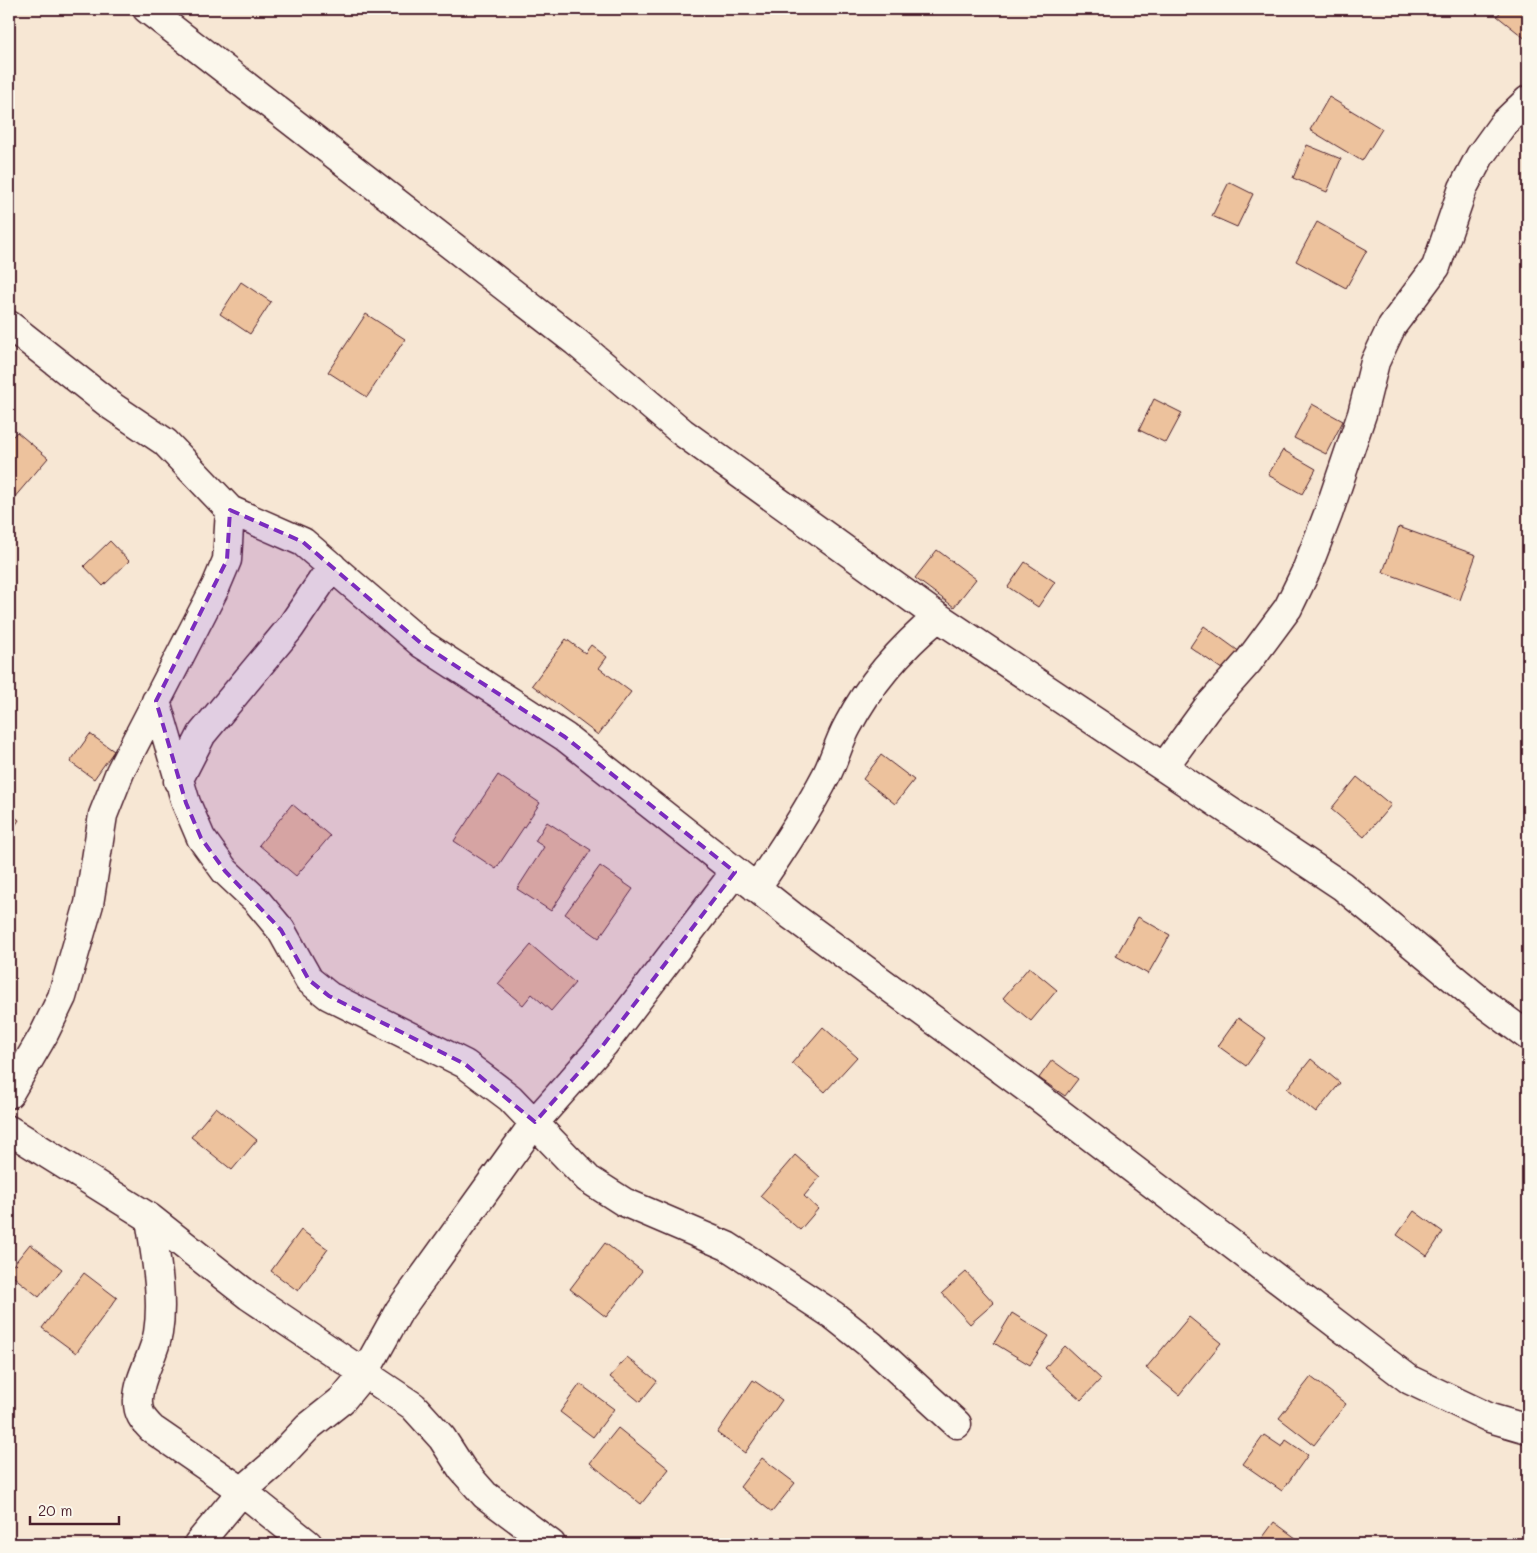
<svg xmlns="http://www.w3.org/2000/svg" width="1537" height="1553" font-family="Mali,sans-serif">
  <rect width="100%" height="100%" fill="#f7e7d4"/>
  <filter id="ink" filterUnits="userSpaceOnUse"><feTurbulence type="fractalNoise" baseFrequency=".02" numOctaves="2"/><feDisplacementMap in="SourceGraphic" scale="10" xChannelSelector="R" yChannelSelector="G"/><feConvolveMatrix kernelMatrix="1 2 1 2 8 2 1 2 1" color-interpolation-filters="sRGB"/></filter>
  <g filter="url(#ink)">
    <path fill="#edc29d" stroke="#4a1f2b" d="M1503,9H1528L1527,40L1497,16Z
      M1329,97L1382,129L1362,161L1310,130Z
      M1307,145L1341,159L1327,192L1293,178Z
      M1229,182L1253,194L1237,227L1212,216Z
      M1317,222L1367,250L1346,288L1296,261Z
      M241,282L271,302L250,334L220,314Z
      M366,314L405,339L367,397L328,372Z
      M1154,399L1182,413L1166,443L1139,430Z
      M1312,404L1343,421L1326,454L1294,438Z
      M17,432L48,458L13,499L9,496V435L12,437Z
      M1283,450L1316,469L1302,494L1268,475Z
      M1399,527L1476,555L1460,600L1383,572Z
      M110,541L129,561L103,586L84,566Z
      M937,550L976,579L954,607L915,578Z
      M1025,562L1055,582L1038,607L1008,587Z
      M1204,626L1240,652L1226,672L1190,647Z
      M566,639L585,653L591,645L607,657L599,668L631,692L598,735L532,685Z
      M90,734L114,751L94,779L70,762Z
      M881,755L914,780L895,804L863,779Z
      M498,775L540,803L496,869L454,841Z
      M1357,777L1391,805L1364,837L1331,809Z
      M292,804L330,836L296,876L259,845Z
      M9,813L19,820L9,835Z
      M547,822L591,850L551,911L517,889L544,847L535,841Z
      M600,866L633,889L599,938L565,914Z
      M1138,917L1170,935L1148,974L1116,956Z
      M531,945L575,983L551,1011L532,994L523,1005L498,984Z
      M1029,967L1057,990L1031,1021L1003,998Z
      M1238,1018L1266,1038L1246,1066L1218,1046Z
      M823,1027L857,1057L825,1092L792,1063Z
      M1311,1059L1340,1083L1316,1113L1287,1089Z
      M1052,1060L1078,1079L1065,1096L1039,1078Z
      M216,1107L257,1140L232,1170L191,1137Z
      M795,1155L820,1177L804,1196L818,1209L800,1230L760,1196Z
      M1414,1211L1443,1232L1427,1256L1397,1235Z
      M301,1230L328,1249L298,1291L271,1271Z
      M605,1243L642,1271L606,1317L570,1289Z
      M30,1244L62,1269L39,1297L9,1273V1270Z
      M966,1272L994,1303L970,1324L942,1293Z
      M84,1273L117,1298L76,1353L42,1328Z
      M1012,1313L1049,1336L1030,1365L994,1343Z
      M1189,1317L1221,1343L1179,1395L1146,1368Z
      M1065,1346L1101,1379L1081,1400L1045,1368Z
      M627,1357L657,1381L640,1402L610,1377Z
      M1311,1377L1346,1404L1314,1445L1279,1418Z
      M753,1380L782,1400L745,1453L717,1433Z
      M580,1384L614,1409L593,1437L560,1412Z
      M618,1428L669,1469L641,1504L590,1463Z
      M1264,1435L1282,1447L1286,1440L1308,1455L1282,1491L1243,1464Z
      M762,1458L795,1483L772,1512L740,1487Z
      M1274,1522L1304,1544H1258Z"/>
    <g fill="none" stroke-linecap="round" stroke-linejoin="round">
      <g stroke="#4a1f2b" stroke-width="31">
        <path id="minor" d="M147,9L576,342L682,432L938,617L1342,886L1482,1002L1528,1036
          M9,325L113,407L165,442L230,510L303,542L422,644L565,737L792,916L1032,1092L1410,1380L1490,1418L1528,1429
          M156,701L186,803L201,838L225,871L256,900L281,930L309,980L329,996L465,1064L510,1098L588,1179L624,1202L727,1246L772,1275L833,1315L872,1346L957,1424
          M1164,767L1207,708L1248,662L1288,608L1306,571L1328,514L1362,414L1375,362L1392,326L1436,267L1463,188L1480,156L1503,124L1528,100
          M178,781L202,734L290,628L332,566
          M756,888C782,851 806,814 827,774C835,758 839,741 848,725C870,683 902,647 938,617
          M9,1094L44,1034L62,997L89,904L103,815L120,772L216,586L227,560L230,510
          M9,1130L150,1218L249,1296L413,1406L442,1438L462,1469L485,1495L551,1544
          M150,1218C155,1255 164,1296 158,1333C154,1356 139,1376 138,1399C137,1413 143,1420 152,1429L242,1491L308,1544
          M198,1544L242,1491L271,1466L308,1427L342,1400L365,1372L399,1311L535,1122L604,1044L735,872"/>
      </g>
      <use href="#minor" stroke="#fbf7ec" stroke-width="28"/>
    </g>
  </g>
  <path fill="#7b2cbf" fill-opacity="0.2" stroke="#7b2cbf" stroke-width="4" stroke-dasharray="10 6" stroke-linejoin="round" d="M230,510L303,542L422,644L565,737L735,872L604,1044L535,1122L465,1064L329,996L309,980L281,930L225,871L201,838L186,803L156,701L227,560Z"/>
  <rect width="1537" height="1553" fill="none" stroke="#fbf7ec" stroke-width="30"/>
  <rect x="15" y="15" width="1507" height="1523" fill="none" stroke="#4a1f2b" stroke-width="2" filter="url(#ink)"/>
  <path d="M30 1516v8h89v-8" fill="none" stroke="#4a1f2b" stroke-width="2.5"/>
  <text x="38" y="1516" font-size="15" fill="#4a1f2b" stroke="#fbf7ec" stroke-width="4" paint-order="stroke">20 m</text>
</svg>
